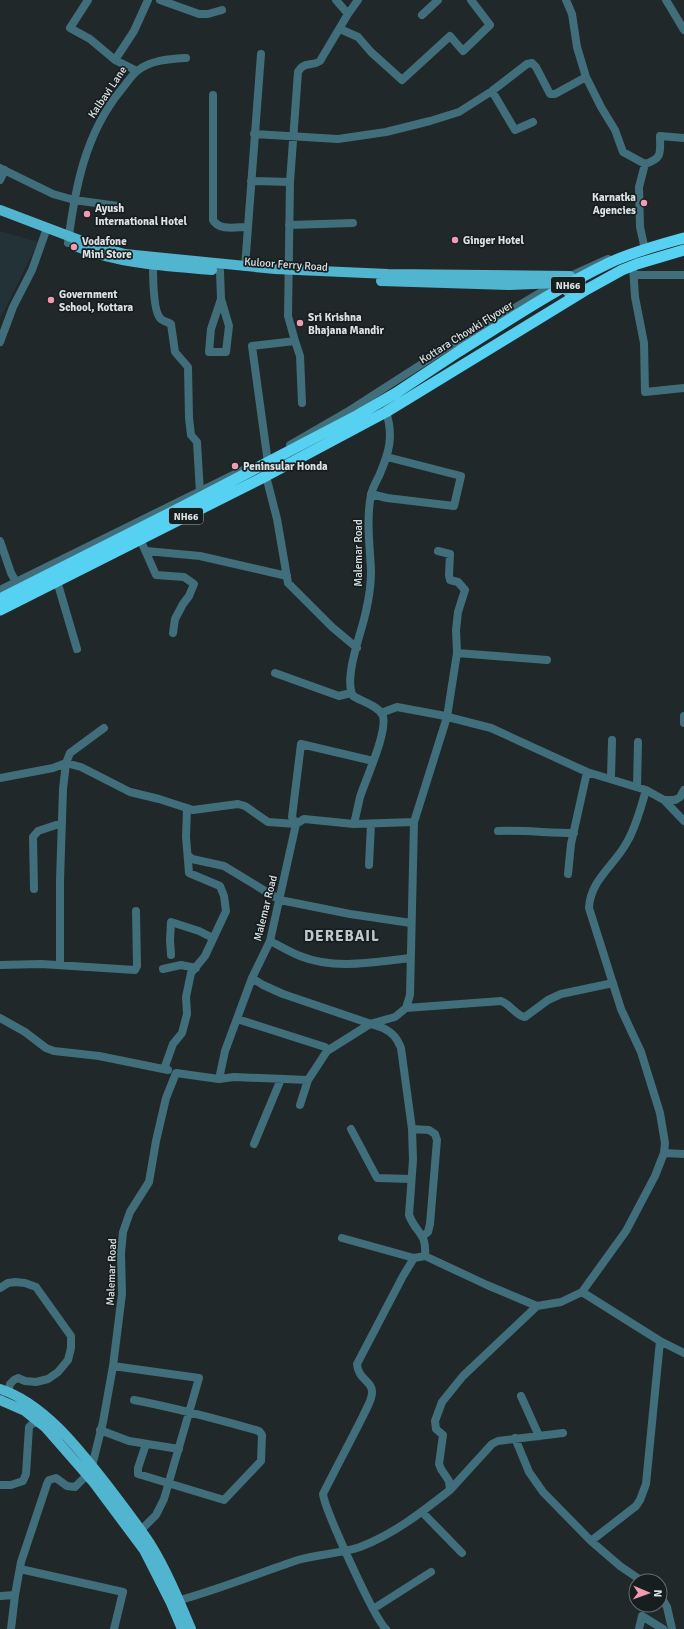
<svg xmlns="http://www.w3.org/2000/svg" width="684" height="1629" font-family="Signika,sans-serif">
  <rect width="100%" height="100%" fill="#20282a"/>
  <path fill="#223236" d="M0,231L38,242L0,319Z"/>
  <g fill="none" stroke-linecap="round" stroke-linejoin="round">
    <path stroke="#416e7b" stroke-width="8" d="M88,0L70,28L90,39L115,60
      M160,0L199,14H208L222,10
      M336,0L348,14
      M566,0L572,14L577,47L586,77L601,107L615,130L623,152L645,164C663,158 660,153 660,136L684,138
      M666,0L684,30
      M422,15L438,0
      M340,29L358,37L371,52L402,80L450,36L463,51L490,25L471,0
      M137,71L115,60L134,31L148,0
      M492,91L515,130L533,122
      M213,95V220C219,231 236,227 247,227
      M254,134L338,139L386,132L430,121L459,112L492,91L527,64L532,63L536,67L550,94H555L586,77
      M0,168L53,194L74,200L118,206
      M0,180L5,170
      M251,181L290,182
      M289,225L353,223
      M68,243C75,188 85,134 121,90C126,84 131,76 137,71C150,60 169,59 186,58
      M644,245L640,227L639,187L645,164
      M153,265C153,276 153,310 160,318C162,321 168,322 171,324L175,352L188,367L189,418L191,435L197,442L200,493
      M633,266L635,297L644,343L645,392L684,388
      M245,267L261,54
      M220,271L221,299L229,326L226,352H209L211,329L221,299
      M634,275H684
      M566,278L608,259
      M295,341L300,356L302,403
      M0,342L13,307L32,270L47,228
      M290,445L347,412L445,349L555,284
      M268,463L252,346L295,341L288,316L290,182L298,72C304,61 311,67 320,61L348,14L358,0
      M266,476L277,519L288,583L332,627L357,648
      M371,494L387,498L454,506L461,476L387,457
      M140,539L156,575L184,577L194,584L189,596L183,604L175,619L173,633
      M0,541L11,573L16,582
      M146,551L200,556L287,576
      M57,581L77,649
      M0,590L243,470
      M457,653L547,660
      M275,673L339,696L351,693
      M381,713L397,707L440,715L491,728L587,772L646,790L664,800H675L680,797L684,790
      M684,716V723
      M0,778L53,768L66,763L81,767L130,792L159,799L193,810L238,804L245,806L268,822L296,824
      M611,778L612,740
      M637,787L638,742
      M664,800L684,821
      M187,808L186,837L189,873L220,886L224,896L226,911L212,941
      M414,822L447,717L457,653L456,630L458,612L465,590L458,582L450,580L449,575L450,554L438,551
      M296,824L292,817L301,744L373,761
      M498,831C523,830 549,833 574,833
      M190,857L192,859L224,866L280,900L350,914L411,923
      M369,865L371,824
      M568,874L571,844L587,772
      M34,889L33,837L38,831L62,823
      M270,941C280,946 290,952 300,956C334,970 375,962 410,958
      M0,965L41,964L135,970L137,966L136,911
      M60,965V881L63,789L66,763L70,753L104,728
      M163,969L181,965L196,968
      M252,978L263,985L283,994L383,1028C393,1033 397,1038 401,1048L412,1129L413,1160L409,1215C416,1234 427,1232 425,1256L487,1285L537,1306L561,1302L582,1292L626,1231L655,1176L664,1153L665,1143L660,1113L641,1052L621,1009L589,908C590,880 615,865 627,842C636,827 641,807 646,790
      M406,1008L501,1001C510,1004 516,1016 525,1017L548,1000L561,994L613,983
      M0,1018L25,1032L46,1048L54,1051L99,1056L168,1070
      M237,1019L325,1047
      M164,1069L173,1044L182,1033L187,1014L186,997L191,973L205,956L212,941L211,937L199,931L171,922L170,940L171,955
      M219,1079L234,1077L308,1080
      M300,1105L308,1080L327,1051L370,1024L395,1017L406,1008L410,995L414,822L354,824
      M351,1129L377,1178L411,1179
      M412,1129L429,1130L435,1134L437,1140L430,1224L428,1232L423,1236
      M254,1144L281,1079
      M664,1153L684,1154
      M342,1238L414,1258
      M0,1288L8,1283L15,1282L25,1283L36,1287L71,1336V1348L68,1360L58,1372L48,1379L36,1382L25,1381L18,1378L14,1380L10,1384L8,1392
      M582,1292L660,1341L646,1484L640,1500L636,1506L591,1541
      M660,1341L684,1353
      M113,1366L199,1378L164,1499L156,1515L141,1530
      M521,1396L539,1436
      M134,1400C176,1408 217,1419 259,1431L262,1435L261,1461L224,1500L138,1474V1468L146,1444
      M100,1430L129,1441L179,1449
      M515,1438L529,1472L543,1492L591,1541L620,1566L642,1581
      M0,1485H11L23,1481L26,1474L29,1427L33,1423H40
      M450,1490L492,1444L498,1441L563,1433
      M422,1512L462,1553
      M20,1569L123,1592L114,1629
      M660,1595L667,1607L672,1629
      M0,1596L15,1595
      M173,1602C215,1591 256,1574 298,1560C318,1554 340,1554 360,1547C394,1534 422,1512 450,1490L449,1481L441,1469L439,1464L443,1435L436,1429L435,1421L442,1402L463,1376L537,1306
      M373,1609L431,1572
      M11,1629L15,1595L21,1562L47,1484L49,1480L56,1478L67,1486L75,1487L87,1475L92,1466L103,1422L113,1366L122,1294L121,1253L123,1232L130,1212L149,1182L156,1141L166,1098L176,1073L219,1079L225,1051L252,978L270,941L296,824L304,819L354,824C356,815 358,806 360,797C365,781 390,727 382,714C376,705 361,701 353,696C343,677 362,632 366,611C369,598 371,584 371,571C370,547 366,520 371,495C372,489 376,482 379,476C389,453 394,436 386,412
      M386,1629C375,1620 325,1510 323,1494C336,1468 350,1442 363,1416C366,1409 372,1400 372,1393C373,1381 358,1380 357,1364L403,1276L414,1258L425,1256
      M639,1629L642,1616L663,1629"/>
    <path stroke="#52b5d0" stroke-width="10" d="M0,210L95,246L125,254L275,269L388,274L570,276L584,291
      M75,246C118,264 165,266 212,270
      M381,281L509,285L558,283L574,297
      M0,1389C46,1404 82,1453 111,1490C124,1507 137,1524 149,1542C166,1569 179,1600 191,1629
      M0,1400L25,1411L45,1427L94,1483L144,1550L171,1603L182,1629"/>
    <path stroke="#56d1f2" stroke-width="11" d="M0,599L184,506L358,415L396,393L461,350
      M0,610L266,476L386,412L584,291L622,270L637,264L684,250"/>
    <path stroke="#56d1f2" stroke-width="11" d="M461,350C509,320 557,288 609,263C632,252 659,245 684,238"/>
  </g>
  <g fill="#f19ab2" stroke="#161e20" stroke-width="1.5">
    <circle cx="644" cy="203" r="4"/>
    <circle cx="87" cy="214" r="4"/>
    <circle cx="455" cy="240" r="4"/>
    <circle cx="74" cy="247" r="4"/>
    <circle cx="51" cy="300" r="4"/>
    <circle cx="300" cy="323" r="4"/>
    <circle cx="235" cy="466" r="4"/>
  </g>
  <g text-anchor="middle" stroke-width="3.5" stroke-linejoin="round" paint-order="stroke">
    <g fill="#161e20" stroke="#a1a7a9" stroke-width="1">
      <rect x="551" y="277" width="34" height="16" rx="3"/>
      <rect x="169" y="508" width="34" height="16" rx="3"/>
    </g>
    <g font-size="10" font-weight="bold" fill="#dde2e4">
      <text x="568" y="289">NH66</text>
      <text x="186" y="520">NH66</text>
    </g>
    <g font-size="11" fill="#dde2e4" stroke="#161e20">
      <text transform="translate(107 92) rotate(-56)" y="4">Kalbavi Lane</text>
      <text transform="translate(286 264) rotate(4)" y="4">Kuloor Ferry Road</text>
      <text transform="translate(466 332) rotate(-32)" y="4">Kottara Chowki Flyover</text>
      <text transform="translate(358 553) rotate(-90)" y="4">Malemar Road</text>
      <text transform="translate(265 908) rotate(-76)" y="4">Malemar Road</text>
      <text transform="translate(111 1272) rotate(-88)" y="4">Malemar Road</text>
    </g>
    <g font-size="11" font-weight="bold" fill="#dde2e4" stroke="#161e20" text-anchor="start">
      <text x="636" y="201" text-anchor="end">Karnatka<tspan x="636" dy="13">Agencies</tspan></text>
      <text x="95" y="212">Ayush<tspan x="95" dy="13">International Hotel</tspan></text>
      <text x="463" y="244">Ginger Hotel</text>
      <text x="82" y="245">Vodafone<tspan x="82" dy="13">Mini Store</tspan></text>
      <text x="59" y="298">Government<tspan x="59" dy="13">School, Kottara</tspan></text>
      <text x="308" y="321">Sri Krishna<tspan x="308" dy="13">Bhajana Mandir</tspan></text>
      <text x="243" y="470">Peninsular Honda</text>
    </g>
    <g font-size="15" font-weight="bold" letter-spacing="1" fill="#bfc9cd" stroke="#161e20">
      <text x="342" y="941">DEREBAIL</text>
    </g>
  </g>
  <g transform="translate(648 1593) rotate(92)"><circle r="19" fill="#161e20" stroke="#666c6e"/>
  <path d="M0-3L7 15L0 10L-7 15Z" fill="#f19ab2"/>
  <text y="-6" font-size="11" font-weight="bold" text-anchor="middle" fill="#dde2e4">N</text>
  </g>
</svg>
